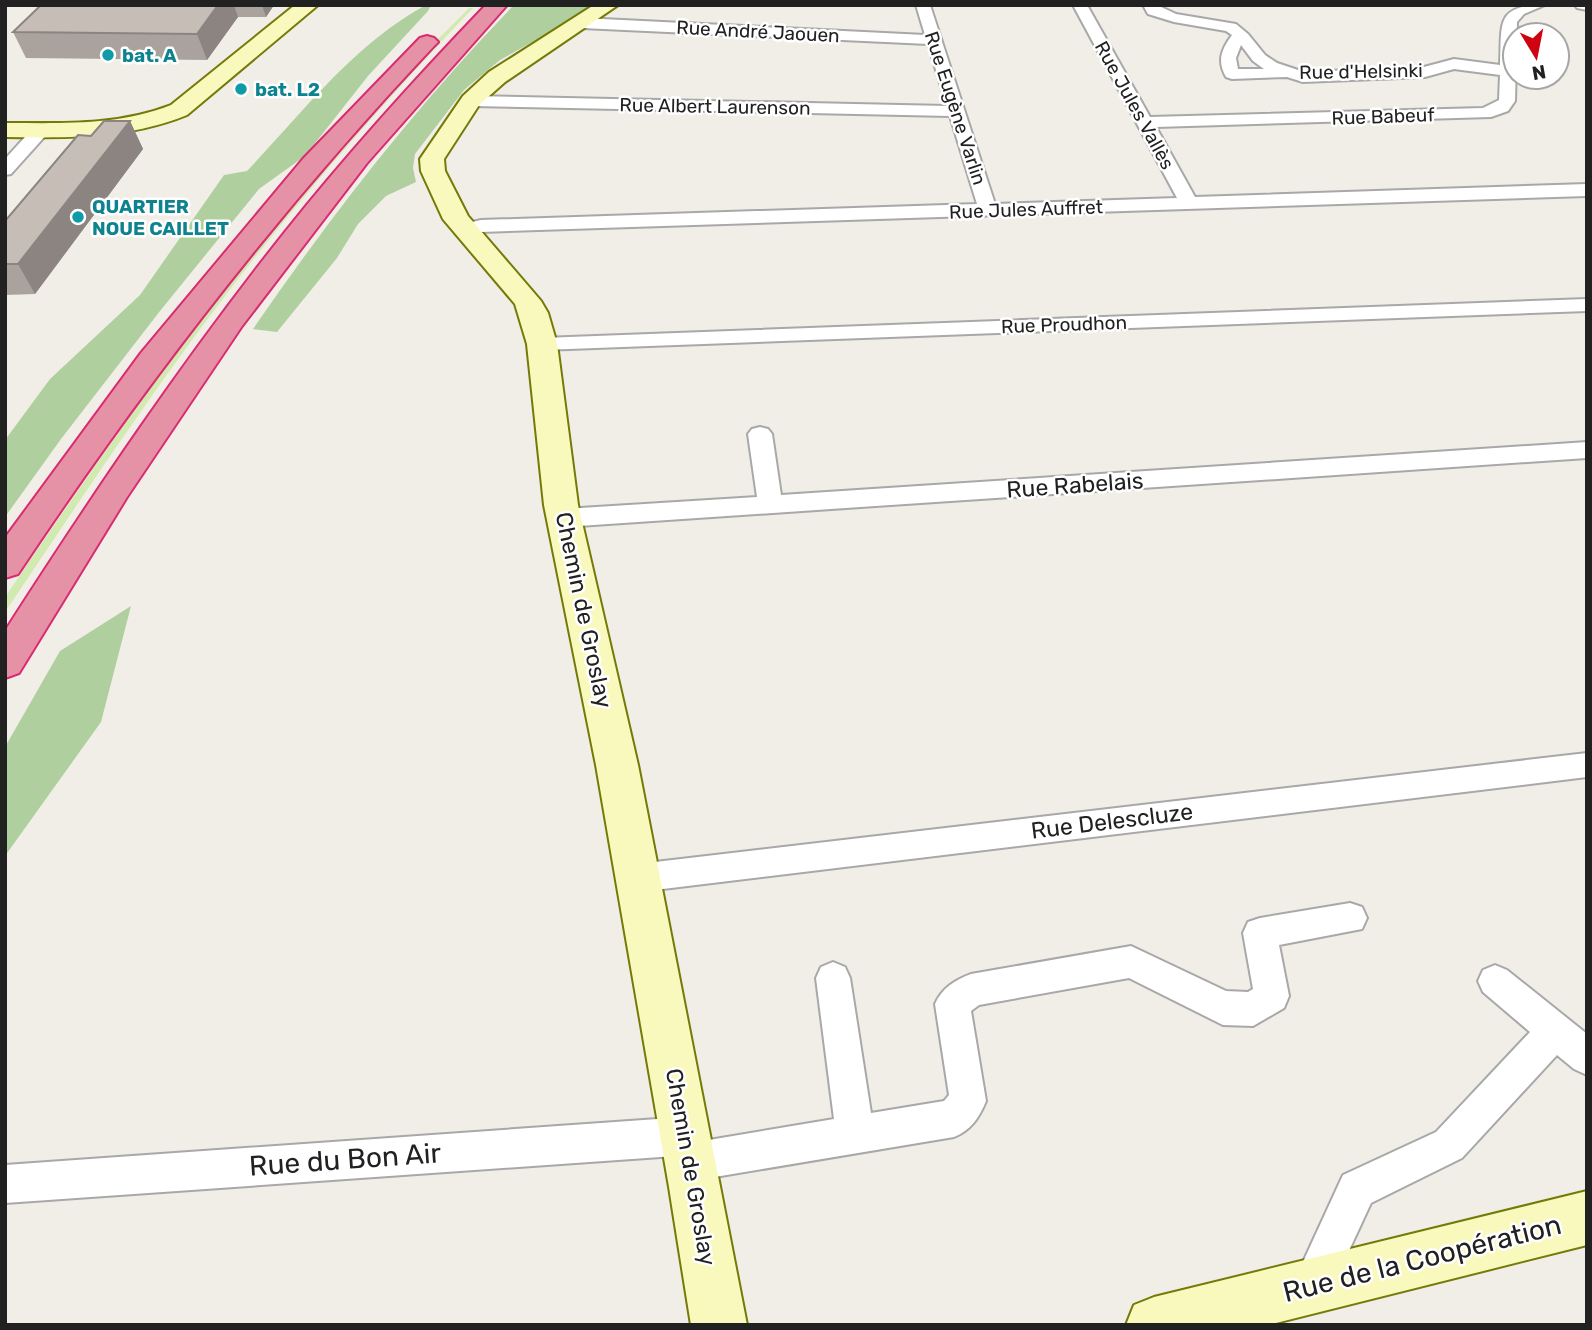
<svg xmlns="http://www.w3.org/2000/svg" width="1592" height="1330" font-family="Rubik,sans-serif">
  <rect width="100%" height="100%" fill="#f1eee8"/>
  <path fill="#d0eab0" d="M469,8H473C397,88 324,170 256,256C167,368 85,493 5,612V597C146,390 290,184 469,8Z"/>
  <path fill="#afd09e" d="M426,5H431L428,11L368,76L305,156L259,189L160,311L61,439L5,517V440L50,379L140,295L224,175L247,171C303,112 354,44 426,5Z
    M514,5H585L592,9L500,60L464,90L415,154L413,168L416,182L386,196L358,224L337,258L277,332L253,329C332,214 417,105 514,5Z
    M131,606L101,722L5,856V747L60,651Z"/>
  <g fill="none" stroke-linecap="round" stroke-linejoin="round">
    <g stroke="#a8a8a8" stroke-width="4">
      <path id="street" d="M916,5H930L995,204L1177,198L1073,5H1087L1150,117L1483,108L1499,100L1500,75L1454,69L1425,77L1303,82L1287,77L1232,79L1226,77C1217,61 1221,50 1232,35L1226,31L1174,22L1148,14L1143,5H1157L1176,14L1236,24L1248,34L1265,55L1277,63L1304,72L1424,67L1454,59L1500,65C1502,23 1495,5 1545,5L1524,14L1517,22L1515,101L1508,111L1491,117L1156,127L1195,197L1587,184V196L481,232L466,235L456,229L459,225L481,220L977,204L950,116L471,106L463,101L471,96L947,106L928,44L582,28L574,23L582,18L925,35ZM1241,45L1253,61L1264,69H1238L1236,58Z
        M1575,5H1587V10L1577,8Z
        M41,125L50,130L47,134L11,174L5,175V159L35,126Z
        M1587,299V311L542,350L534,349L531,344L534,339L542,338Z
        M760,427L768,429L772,434L781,495L1587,442V458L564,527L555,524L551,518L555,512L564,509L757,497L748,434L752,429Z
        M1587,753V777L638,892L627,888L622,878L627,868L638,864Z
        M1350,903L1362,907L1367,918L1362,929L1279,945L1289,996L1284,1008L1253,1026L1223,1025L1129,978L979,1005L971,1011L986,1101C979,1118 971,1130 954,1137L691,1181L678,1175L672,1162L675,1156L5,1203V1165L686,1117L699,1123L705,1136L703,1141L834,1119L816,978L821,967L833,962L845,967L850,978L871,1113L944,1101L949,1095L935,1004C942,988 955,980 971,974L1131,946L1226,991L1248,992L1253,989L1243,933L1248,922L1260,918Z
        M1495,965L1507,970L1587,1034V1075L1574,1069L1557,1055L1462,1158L1371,1203L1326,1300L1312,1306L1298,1300L1292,1286L1343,1175L1436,1132L1530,1032L1483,992L1478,981L1483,970Z"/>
    </g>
    <g stroke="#747a07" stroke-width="4">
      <path id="secondary" d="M295,5H318L187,115C128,139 68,138 5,137V123C62,123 117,126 171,105Z
        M594,5H618L505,82L479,105L444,159L445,171L468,216L541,301L548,313L557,344L578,505L638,765L747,1325H691L669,1187L596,765L544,505L527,344L515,304L443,219L421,171L420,159L463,96L489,72Z
        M1587,1191V1245L1268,1325H1126L1134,1305L1154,1297Z"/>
    </g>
    <g stroke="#d92b71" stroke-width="4">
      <path id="highway" d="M486,5H507L367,163L242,326L127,497L19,673L5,678V631C93,494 184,359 285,232C348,153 416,78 486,5Z
        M427,36L434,38L438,42L434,46C279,210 143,386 18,574L5,578V538L141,353L303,159L420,38Z"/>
    </g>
    <use href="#street" fill="#fff" fill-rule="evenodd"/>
    <use href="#secondary" fill="#f9f9be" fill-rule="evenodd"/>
    <use href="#highway" fill="#e692a6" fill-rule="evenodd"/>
  </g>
  <path fill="#aaa39d" d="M41,5H274L266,17H238L207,60L26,58L13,32Z
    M130,121L143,149L35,294L5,295V221L91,136Z"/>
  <path fill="#8b8480" d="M218,5H234L238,17L207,60L197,34Z
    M262,5H274L266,17Z
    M130,121L143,149L35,294L18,264Z"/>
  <path fill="#c6bdb7" stroke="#8b8480" stroke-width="2" d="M41,5H218L197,34L13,32Z
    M104,121H130L18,264H5V221L78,135L91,136Z"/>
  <g fill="#0f9aa8" stroke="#fff" stroke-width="2.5">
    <circle cx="108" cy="55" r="7"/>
    <circle cx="241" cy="89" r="7"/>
    <circle cx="78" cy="217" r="7"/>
  </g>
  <g text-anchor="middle" stroke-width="5" stroke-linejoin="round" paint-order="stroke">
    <g font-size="19" fill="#212121" stroke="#fff">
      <text transform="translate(758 31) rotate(3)" y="7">Rue André Jaouen</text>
      <text transform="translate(1361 71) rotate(-1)" y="7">Rue d'Helsinki</text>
      <text transform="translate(1135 105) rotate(61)" y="7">Rue Jules Vallès</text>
      <text transform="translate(715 106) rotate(1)" y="7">Rue Albert Laurenson</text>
      <text transform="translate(956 108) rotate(72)" y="7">Rue Eugène Varlin</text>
      <text transform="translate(1383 116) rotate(-2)" y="7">Rue Babeuf</text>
      <text transform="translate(1026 209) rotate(-2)" y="7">Rue Jules Auffret</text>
      <text transform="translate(1064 324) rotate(-2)" y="7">Rue Proudhon</text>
    </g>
    <g font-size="19" font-weight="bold" fill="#0d838f" stroke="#fff" text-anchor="start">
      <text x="122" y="62">bat. A</text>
      <text x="255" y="96">bat. L2</text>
      <text x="92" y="213">QUARTIER<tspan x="92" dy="22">NOUE CAILLET</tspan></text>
    </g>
    <g font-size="23" fill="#212121" stroke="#fff">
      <text transform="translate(1075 485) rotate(-4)" y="8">Rue Rabelais</text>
      <text transform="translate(584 610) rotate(78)" y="8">Chemin de Groslay</text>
      <text transform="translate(1112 821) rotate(-7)" y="8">Rue Delescluze</text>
      <text transform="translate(691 1167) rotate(80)" y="8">Chemin de Groslay</text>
    </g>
    <g font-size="28" fill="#212121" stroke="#fff">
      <text transform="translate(345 1159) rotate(-4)" y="10">Rue du Bon Air</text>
      <text transform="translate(1422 1258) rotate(-14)" y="10">Rue de la Coopération</text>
    </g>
  </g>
  <rect width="1592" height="1330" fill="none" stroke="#212121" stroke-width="14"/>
  <g transform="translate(1536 56) rotate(170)"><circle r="33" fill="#ffffff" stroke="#a6a6a6" stroke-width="2"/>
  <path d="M0-5L12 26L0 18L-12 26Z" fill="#cf030f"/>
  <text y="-10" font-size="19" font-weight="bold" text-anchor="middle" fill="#212121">N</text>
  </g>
</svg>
